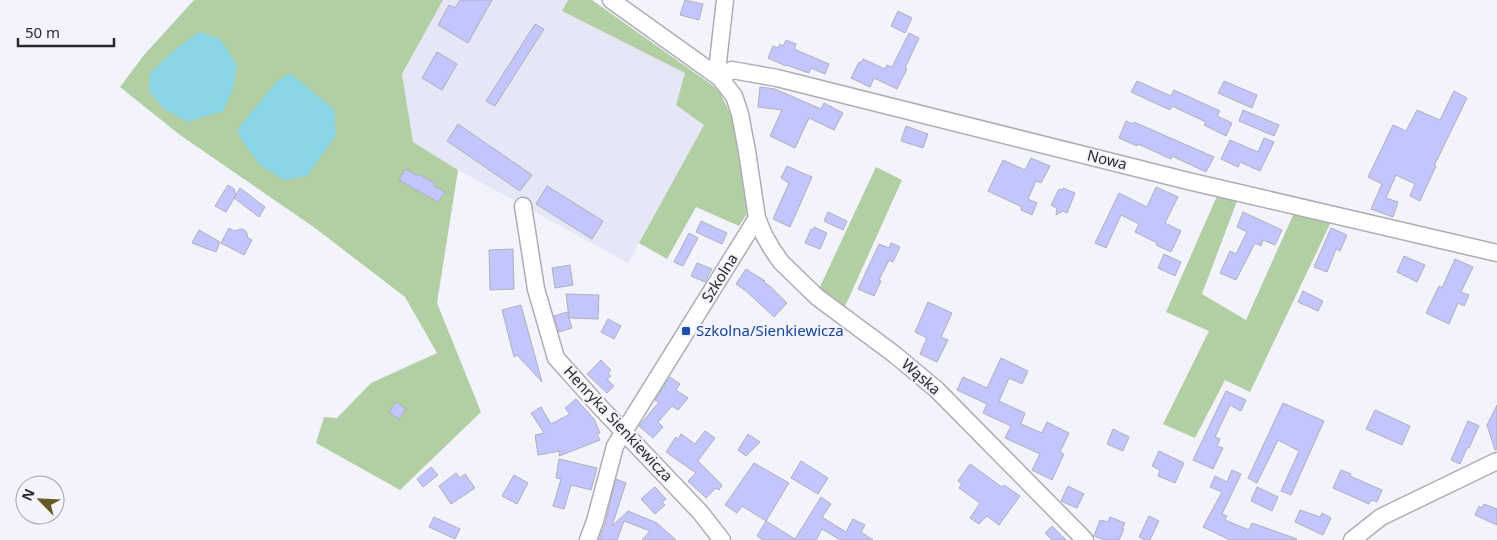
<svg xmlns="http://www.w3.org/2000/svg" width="1497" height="540" font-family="'Noto Sans',sans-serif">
  <rect width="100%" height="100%" fill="#f3f3fc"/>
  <path fill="#e5e6f6" d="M443,0H568L562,11L686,73L704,125L628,263L458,170L413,142L402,74Z"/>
  <path fill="#b2cea3" d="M194,0H443L402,74L413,142L458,170L437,303L481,412L400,490L316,443L324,417L337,418L371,383L437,353L405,297L315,228L180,135L120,87L144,55Z
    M568,0H592L719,90L735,124L747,214L739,226L696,207L667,259L639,243L704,125L676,105L685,73L562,11Z
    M876,167L902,180L843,311L818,291Z
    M1217,196L1237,201L1202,294L1246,320L1294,213L1331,222L1250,392L1225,380L1195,438L1163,424L1209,331L1166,312Z"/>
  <path fill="#8bd6e6" d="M199,32L220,39L237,65L233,89L223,111L188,122L164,109L149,91L150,73L177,48Z
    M290,73L334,109L336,135L307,176L284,180L260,165L243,142L237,130L277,81Z"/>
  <path fill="#c3c6fe" stroke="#afb0b8" d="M460,0H492L468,43L438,25L449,5L455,8Z
    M685,0L703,4L699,20L680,15Z
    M898,11L912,18L905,33L891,26Z
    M535,24L544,29L495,106L486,101Z
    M909,33L919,38L905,68L907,69L897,89L874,78L870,87L851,78L859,62L861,63L863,59L885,69L887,65L892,67Z
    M786,40L796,44L794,49L829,64L825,74L811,68L809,73L786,65V66L768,58L773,46L778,48L780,44L783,46Z
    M437,52L457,64L442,90L422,78Z
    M1137,81L1171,96L1174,90L1220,111L1217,116L1232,123L1226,136L1204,125L1206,122L1172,106L1170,110L1131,92Z
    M1224,81L1257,95L1252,108L1218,93Z
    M760,87L775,89L821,109L824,103L843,113L834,130L809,118L795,148L770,136L782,110L758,107Z
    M1454,91L1467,98L1434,166H1436L1420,201L1410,196L1415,184L1396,175L1386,198L1398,202L1393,217L1371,209L1382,184L1368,177L1393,125L1406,131L1417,110L1440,120Z
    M1243,110L1279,125L1274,136L1239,121Z
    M1126,121L1133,124L1134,122L1214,157L1206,172L1172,156L1171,159L1138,144L1137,146L1119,138Z
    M458,124L532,175L520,191L447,141Z
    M906,126L928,134L923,148L901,141Z
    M1264,138L1274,142L1260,171L1240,162L1238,167L1221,159L1230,140L1258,152Z
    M1031,158L1050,166L1041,183L1036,181L1028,199L1037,203L1032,215L1021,210L1022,207L988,191L1003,160L1025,170Z
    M787,166L812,177L790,227L773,219L789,183L781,178Z
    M405,169L418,176L419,174L436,184L434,186L445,192L438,202L399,180Z
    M228,185L234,189L236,195L226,212L215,206Z
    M547,186L603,221L592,239L536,204Z
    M1156,187L1178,197L1165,223L1181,231L1171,252L1156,245L1157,243L1135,232L1139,224L1121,215L1106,248L1095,243L1119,193L1147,207Z
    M240,188L265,207L259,217L234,198Z
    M1063,188L1075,193L1067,213L1063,211L1056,215L1057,208L1051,205L1059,189L1062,190Z
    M828,212L847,221L843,230L824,221Z
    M1243,212L1282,230L1275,245L1263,240L1261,246L1255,243L1236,280L1220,273L1230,251L1236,254L1247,232L1237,227Z
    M701,221L727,233L722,244L696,232Z
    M814,227L827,233L820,249L805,243L811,229L813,230Z
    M229,228L234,231L242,229L246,231L248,238L252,240L244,255L221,243Z
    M1331,228L1347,235L1340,251L1336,249L1327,272L1314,267Z
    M199,230L220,242L216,252L192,243Z
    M689,233L698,238L683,266L674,262Z
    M891,243L900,247L893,262L889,260L879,280L881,281L874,296L858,289L879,244L889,248Z
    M513,249L514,289L490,290L489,250Z
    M1164,254L1181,262L1175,276L1158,268Z
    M1404,256L1425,265L1417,282L1397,272Z
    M1455,259L1473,267L1461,292L1469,295L1464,306L1458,303L1449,324L1426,313L1439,286L1442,288Z
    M697,263L712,269L705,282L691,276Z
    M570,265L573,285L555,288L552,268Z
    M746,269L765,281L764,282L771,287L787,303L774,317L746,291L736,284Z
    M1303,291L1323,301L1318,311L1298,302Z
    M566,294L599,295L598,319L569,318Z
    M928,302L952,313L941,337L948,340L937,362L920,354L927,338L915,332Z
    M521,305L542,382L517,355L514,357L502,310Z
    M567,312L572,328L559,332L554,316Z
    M608,319L621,326L614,339L601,332Z
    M1001,358L1028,371L1022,384L1009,378L999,401L1025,413L1021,424L1042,433L1047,422L1069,433L1060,452L1064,454L1052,480L1032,470L1040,454L1005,438L1011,426L983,413L987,404L957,390L963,377L987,388Z
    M601,360L611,370L608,373L611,376L607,379L614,386L607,393L587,374Z
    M670,377L680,384L676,390L688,398L678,410L672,406L658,422L663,427L653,438L639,426L659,402L655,400Z
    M1226,391L1246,400L1241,411L1230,405L1215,437L1220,439L1217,446L1223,448L1213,469L1193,460Z
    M576,399L594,419L600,433L597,434L600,440L559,456L560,451L538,455L535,435L544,433L531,413L541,407L551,424L570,414L565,408Z
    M396,402L406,409L399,419L389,412Z
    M1283,403L1324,421L1291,495L1281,491L1299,451L1278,440L1257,483L1248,478Z
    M1497,405V449L1495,450L1487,425Z
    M1375,410L1410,426L1402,445L1366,429Z
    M1468,421L1479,426L1469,448H1467L1460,464L1451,460Z
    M1113,429L1129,437L1123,451L1107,444Z
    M705,431L715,438L698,461L722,485L719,490L716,488L706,498L688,481L696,473L666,452L676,437L678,439L681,434L695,444Z
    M748,434L760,442L746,456L738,450Z
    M1159,451L1184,463L1175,483L1158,476L1160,470L1152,466Z
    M559,459L597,468L591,490L571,485L564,509L553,506L561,479L556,478Z
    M801,461L828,478L818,494L791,478Z
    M754,463L789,483L766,521L742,506L737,513L725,505Z
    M970,464L1002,487L1004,485L1020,496L999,525L987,516L979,524L970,518L980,503L959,488L962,484L958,481Z
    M431,467L438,475L423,487L417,479Z
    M1232,470L1241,474L1222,514L1227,516L1225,520L1249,530L1252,523L1297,539L1296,540H1230L1203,527L1222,492L1210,487L1215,476L1227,482Z
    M1341,470L1351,474L1350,476L1382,490L1377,502L1371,500L1369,504L1333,488Z
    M456,473L460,478L465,474L475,488L451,504L439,486Z
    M514,475L528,483L517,504L502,496Z
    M616,479L626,483L612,526L628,511L657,523L676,540H642L650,531L624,521L617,540H599L605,524Z
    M1068,486L1084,494L1077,508L1061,501Z
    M655,487L666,499L662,502L665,505L655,514L641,499Z
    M1257,487L1278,497L1272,511L1251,501Z
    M821,497L831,504L822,517L846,532L853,519L865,525L861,532L873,540H840L822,529L816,540H763L757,536L766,521L795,539Z
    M1484,504L1497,509V525L1475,515L1479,506L1482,508Z
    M1300,510L1320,517L1322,513L1331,518L1323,535L1295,522Z
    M1149,516L1159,521L1150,540H1145L1139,537Z
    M434,517L460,529L455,539L429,527Z
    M1110,517L1125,523L1122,529H1124L1119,540H1104L1094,536L1100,520L1108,522Z
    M1052,526L1066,540H1052L1045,533Z"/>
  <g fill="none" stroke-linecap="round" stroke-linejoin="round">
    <g stroke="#acadb5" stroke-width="19">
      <path id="minor" d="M611,0L720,78
        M725,0L718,62L720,78L734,96L740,114L747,151L757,218L764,235L772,249L781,262L817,297L894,354L937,390L1085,540
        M720,78L732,70L777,78L1188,181L1497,253
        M523,206L536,289L556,358L601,408L700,512L722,540
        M588,540L595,521L615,446L757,218
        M1352,540L1381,517L1497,461"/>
    </g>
    <use href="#minor" stroke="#fff" stroke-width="16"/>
  </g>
  <rect fill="#1a4fb4" stroke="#f3f3fc" stroke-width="2" x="681" y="326" width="10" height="10" rx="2.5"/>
  <g text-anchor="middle" stroke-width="4" stroke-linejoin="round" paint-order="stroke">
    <g font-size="15" fill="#2a2a2d" stroke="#f3f3fc">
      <text transform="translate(1107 160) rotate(14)" y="5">Nowa</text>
      <text transform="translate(720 278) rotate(-58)" y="5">Szkolna</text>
      <text transform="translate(921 377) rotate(41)" y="5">Wąska</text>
      <text transform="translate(618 424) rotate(47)" y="5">Henryka Sienkiewicza</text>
    </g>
    <g font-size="15" fill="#164399" stroke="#f3f3fc" text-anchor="start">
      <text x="696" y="336">Szkolna/Sienkiewicza</text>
    </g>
  </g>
  <g transform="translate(40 500) rotate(294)"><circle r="24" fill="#f3f3fc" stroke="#a3a3a9"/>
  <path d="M0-4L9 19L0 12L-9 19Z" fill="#655926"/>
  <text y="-8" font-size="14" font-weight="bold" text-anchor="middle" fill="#2a2a2d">N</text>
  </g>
  <path d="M18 38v8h96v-8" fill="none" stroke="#2a2a2d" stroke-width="2.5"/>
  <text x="25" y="38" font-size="15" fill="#2a2a2d" stroke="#f3f3fc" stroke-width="4" paint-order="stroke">50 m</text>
</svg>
